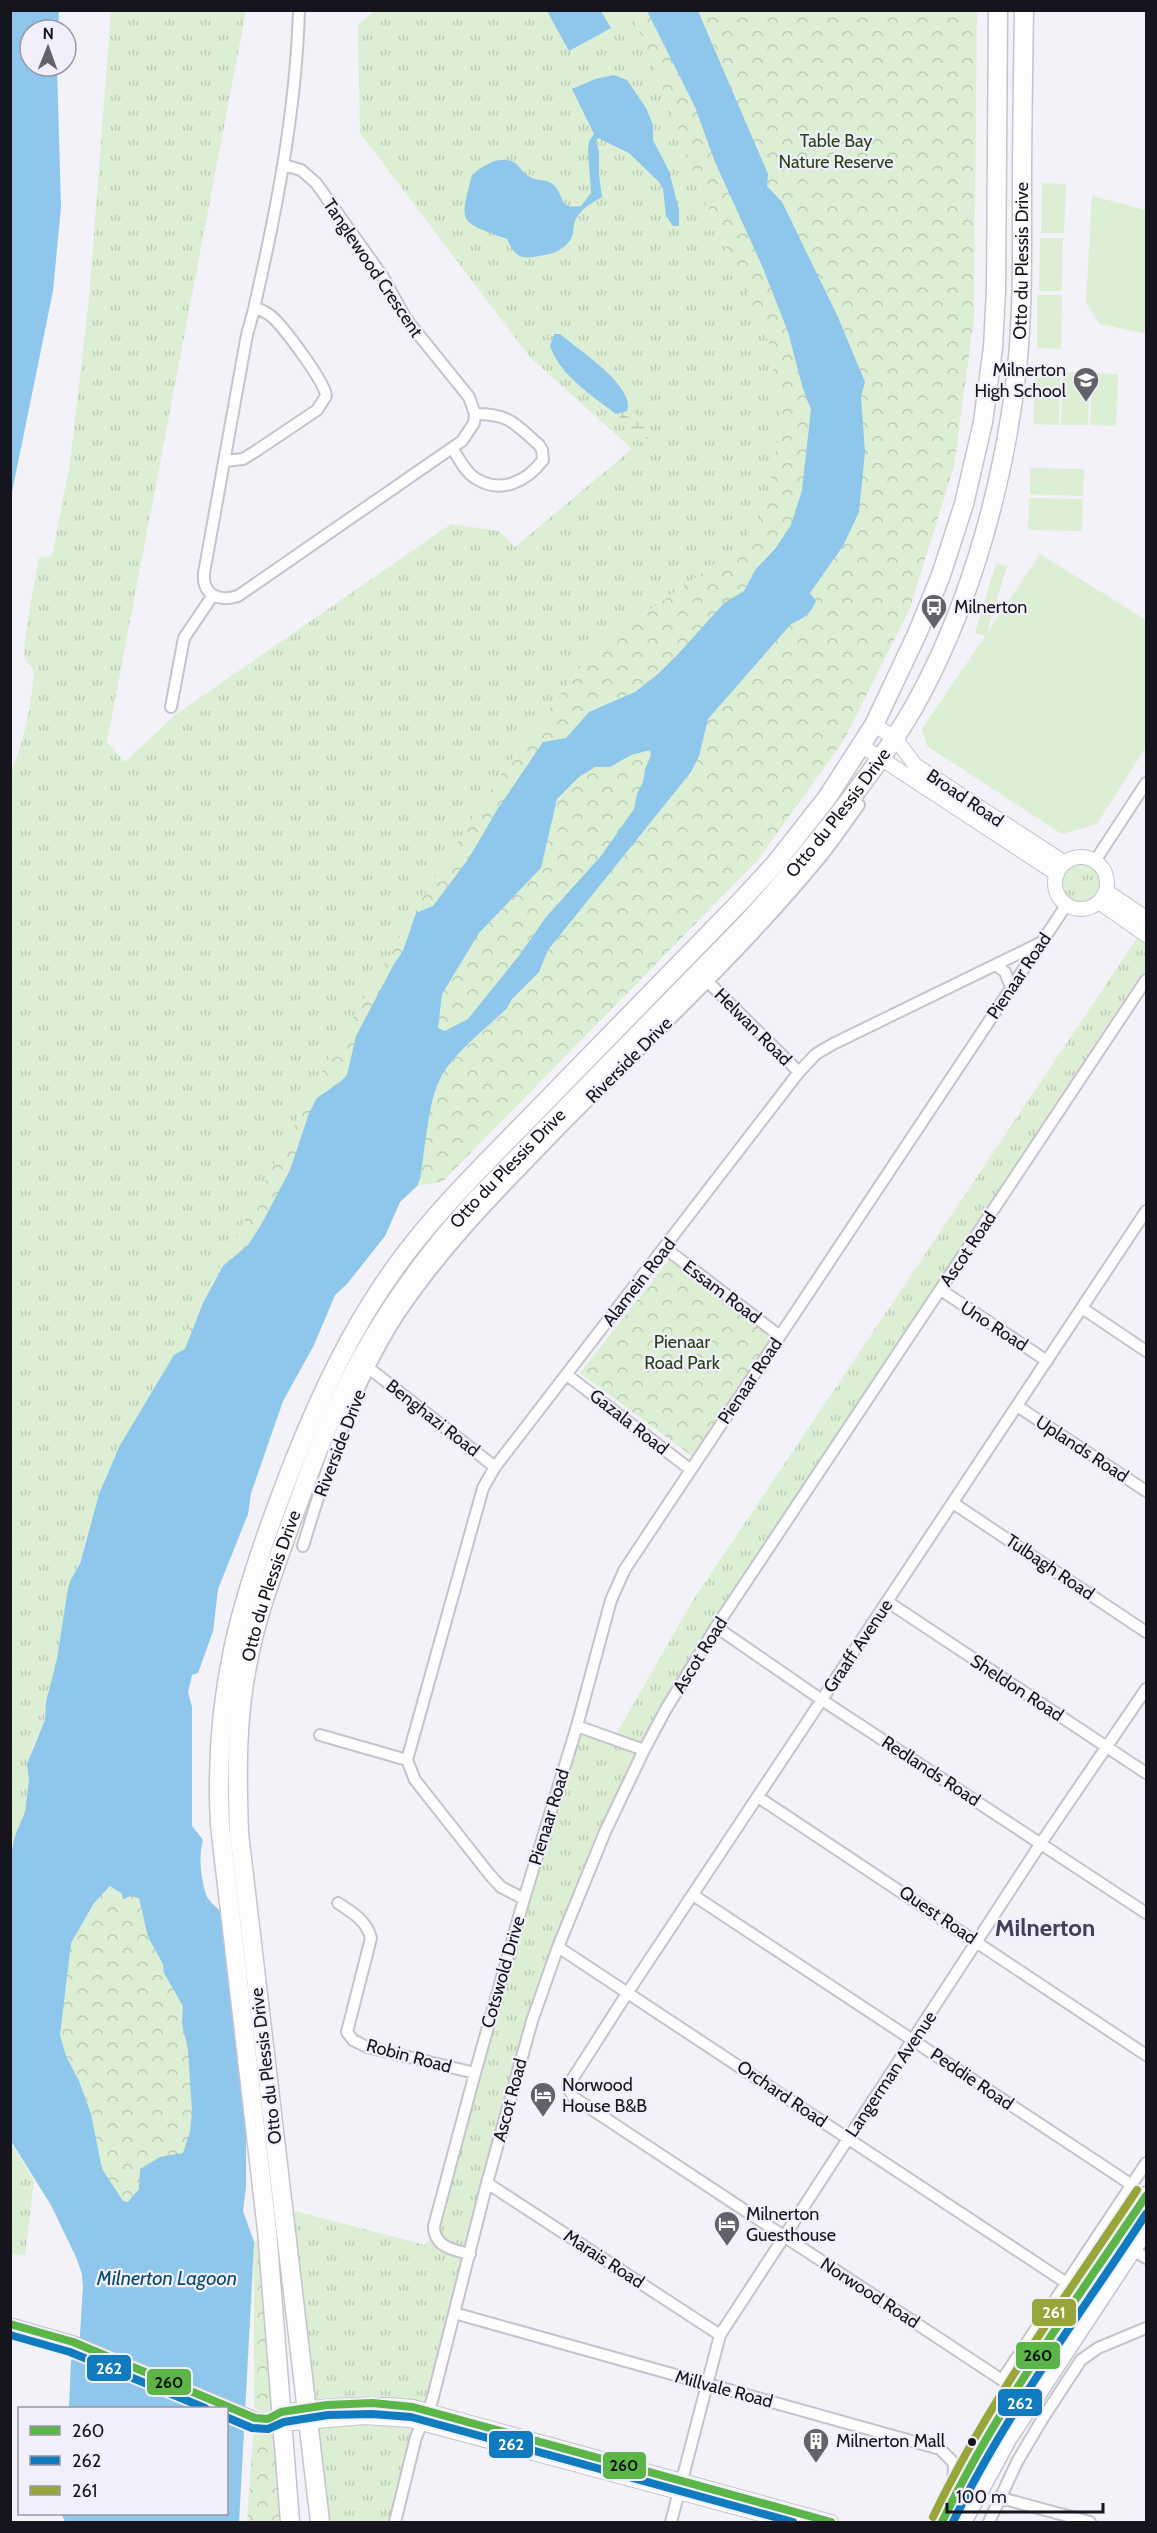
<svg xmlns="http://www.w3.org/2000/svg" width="1157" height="2533" font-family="Cabin,sans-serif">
  <defs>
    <pattern id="grass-tufts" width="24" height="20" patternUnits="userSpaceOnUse" patternTransform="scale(1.5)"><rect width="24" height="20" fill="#dceed4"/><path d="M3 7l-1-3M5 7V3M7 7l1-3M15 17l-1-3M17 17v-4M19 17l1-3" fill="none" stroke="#bccbb6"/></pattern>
    <pattern id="wetland-marsh" width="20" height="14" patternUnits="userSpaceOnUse" patternTransform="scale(1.5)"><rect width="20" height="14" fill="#dceed4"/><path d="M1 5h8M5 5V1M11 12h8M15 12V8" fill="none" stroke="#bccbb6"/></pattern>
    <pattern id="park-crowns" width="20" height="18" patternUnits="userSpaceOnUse" patternTransform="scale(1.5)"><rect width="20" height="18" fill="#dceed4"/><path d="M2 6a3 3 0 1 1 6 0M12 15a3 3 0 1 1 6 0" fill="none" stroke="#bccbb6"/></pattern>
  </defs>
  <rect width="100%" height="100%" fill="#f3f2f8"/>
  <path fill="url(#grass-tufts)" d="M111,11H246L107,742L125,762L175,715L451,524L499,531L515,547L632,449L530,357L360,133L358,25L374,11H631L672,111L689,166L769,342L782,419L765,511L754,528L727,555L613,636L586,660L496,781L430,886L333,1051L166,1372L119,1447L107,1473L86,1538L80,1564L70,1580L57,1659L46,1702L44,1724L33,1745L27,1769L29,1780L25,1812L15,1836L11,1859V772C25,739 31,707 34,671C32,667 27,663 25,659C21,649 36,574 39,558L52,556L70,463L89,299Z
    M1061 883a20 20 0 1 1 40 0a20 20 0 1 1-40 0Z
    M1141,932L1146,935V980L666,1709L558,1947L426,2411L306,2408L283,2208L425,2245L434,2235L577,1726L614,1738L692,1602Z
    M10,2141L34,2181L25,2255L11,2254Z
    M308,2421L421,2423L395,2522H320Z"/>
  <path fill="url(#wetland-marsh)" d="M628,407C639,416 651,427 648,442L644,443C632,438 627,422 616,414L627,411Z"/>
  <path fill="url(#park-crowns)" d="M631,11H977L974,318L954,466L910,608L844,740L757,861L442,1182L417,1186L400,1202L385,1236L347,1284L335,1295L314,1345L283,1401L251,1493L248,1514L218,1589L213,1631L198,1673L192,1675L188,1692L192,1707V1826L203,1840C198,1856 201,1881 207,1897C210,1902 216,1907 220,1911L246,2134V2186L243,2211L254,2242L266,2236L280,2412L264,2413L254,2408V2260L239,2522H65L62,2514H226V2408H69L71,2361L79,2352L83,2287L82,2274L76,2257L51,2205L11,2141L10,1859L15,1836L25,1812L29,1780L27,1764L45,1720L46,1702L57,1659L67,1594L70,1580L80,1564L99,1494L119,1447L166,1372L333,1051L430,886L496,781L586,660L613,636L727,555L754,528L765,511L782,419L769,342L689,166L672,111Z
    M671,1257L774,1335L693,1457L580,1373Z
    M254,2421L279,2427L285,2522H247Z"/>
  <path fill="#dceed4" d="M1042,183L1066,184L1064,233H1041Z
    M1092,196L1146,210V334L1100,324L1086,303Z
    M1040,238H1063L1062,291H1039Z
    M1037,295H1062L1061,349L1037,348Z
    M1035,371L1061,372L1059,425L1033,424Z
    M1063,372L1090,373L1088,425H1061Z
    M1092,373L1118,374L1116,426L1090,425Z
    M1030,468L1084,469L1083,496L1030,494Z
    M1029,498L1083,499L1082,531L1028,530Z
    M1040,554L1146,620V747L1097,824L1062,834L927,746L922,729L985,636L975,633L996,563L1007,566L987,633Z"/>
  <path fill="#8ec7eb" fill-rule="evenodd" d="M11,10L59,11L58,30H30V66H57L61,207L53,291L11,497Z
    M547,11H601L611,28L569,51Z
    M647,11H698L768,174L767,186L782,202L837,315L865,382L861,397L865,452L859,512L843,546L810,593L816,601C810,615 804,618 791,624L708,719L699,756L691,772L548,950L539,972L512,999L507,1008C487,1028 453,1053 440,1079C428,1101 425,1152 420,1179L417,1186L400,1202L385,1236L347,1284L335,1295L314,1345L283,1401L251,1493L248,1514L218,1589L213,1631L198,1673L192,1675L188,1692L192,1707V1826L203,1840C198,1856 201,1881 207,1897C210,1902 216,1907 220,1911L246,2134V2186L243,2211L254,2242L239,2522H65L62,2514H226V2408H69L71,2361L79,2352L83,2287L82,2274L76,2257L51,2205L11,2141L10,1859L15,1836L25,1812L29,1780L27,1764L45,1720L46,1702L57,1659L67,1594L70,1581L80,1564L99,1494L119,1447L174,1355L185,1349L203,1303L223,1266L248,1245L261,1225L290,1170L309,1113L317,1098L340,1082L347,1075L356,1036L394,964L403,951L416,913L433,906L469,858L497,810L543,742L566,738L589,712L635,692L658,674L680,652L724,603L744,591L756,569L775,549L791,525L802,490L811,409L803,389L788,332L763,268L715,162L695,107ZM650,750L651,755L645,769L643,782L637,794L634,809L601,856L546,917L521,953L468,1019L445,1031L438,1028L442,994L479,933L541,868L557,799L579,777L595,767H610L631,755ZM110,1886L121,1893L124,1899L130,1896L139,1898L148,1937L163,1964L164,1973L183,2006L182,2024L188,2049L192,2112L190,2132L183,2153L160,2157L140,2169L139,2189L128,2202L123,2201L102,2169L91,2114L79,2081L66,2056L60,2035L71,1943L94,1903Z
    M614,75L627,80L646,108L653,125V140L669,171L679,210V226H673L666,216L663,189L659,182L629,153L598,138L596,142L599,151V175L602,197C592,203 580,209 575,221C572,229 575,235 568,243C561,250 554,254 544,255C524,259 517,261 507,239C459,221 459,225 472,175C483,165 501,154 515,163C520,167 523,173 528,176C535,181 544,179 551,183C566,193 556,210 581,206L591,193L588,151L589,141L594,134L572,89L595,79Z
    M554,334H560C577,349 636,386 627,411L616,414L612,411C588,393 559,373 550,346Z"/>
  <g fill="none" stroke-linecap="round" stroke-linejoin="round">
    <g stroke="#c5c4cd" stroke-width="14">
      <path id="minor" d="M284,165L301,170L316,183L383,277L406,319L469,397L475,414L474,423L462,441L238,596C219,602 202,595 204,573L246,340C248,328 253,316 255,304C277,208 296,110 299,10
        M452,448C459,458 465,472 475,478C501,495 527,481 543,460L542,450L539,445C514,423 510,414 475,414
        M224,461L243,459L256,451L317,410L326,396C325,382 283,326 271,316C266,312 260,310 255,307
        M171,707L184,638L213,595
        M1095,861L1146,783
        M996,965L1005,972L1011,987
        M707,981L799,1072
        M1146,1211L628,1992L568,2086L573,2097L1002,2380L1146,2163
        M665,1248L780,1336
        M941,1290L1047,1361
        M1082,1308L1146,1351
        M370,1369L495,1467
        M567,1375L691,1470
        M1017,1406L1146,1491
        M953,1503L1146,1632
        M303,1546C326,1469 354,1384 398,1316C445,1245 506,1185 565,1124C651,1037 742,953 820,858C834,841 846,823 859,805
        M888,1602L1146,1773
        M716,1627L822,1700L1146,1913
        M577,1726L644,1750
        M320,1735L407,1760L415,1780L490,1875L501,1887L524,1899
        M407,1760L483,1488L495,1467L799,1072L816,1054L833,1044L1040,943
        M758,1797L1146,2055
        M693,1895L1132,2185
        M338,1903C353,1913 366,1920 371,1938L347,2032L353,2040L367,2047L475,2073
        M558,1947L1065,2282
        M487,2183L720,2335
        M1129,2247L1146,2258
        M470,2254C453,2250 434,2247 434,2226L475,2073L524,1899L577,1726L611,1600L625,1569L1067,904
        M454,2313L940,2449L954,2463L953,2490
        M10,2324L73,2342L255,2418L282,2424
        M1001,2498L1090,2522
        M395,2522L416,2437L432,2401L487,2183L532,2021L558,1947L605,1832L644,1750L666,1709L716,1627L1146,980
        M671,2522L720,2335L1041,1843L1146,1689
        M989,2522L1017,2462L1043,2418L1081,2360L1098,2348L1146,2328"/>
    </g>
    <g stroke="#c5c4cd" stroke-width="16">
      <path id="tertiary" d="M874,725L895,738L915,765L1065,863
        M862,746L1057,874
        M1055 883a26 26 0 1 1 52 0a26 26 0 1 1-52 0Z
        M1106,891L1146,918
        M1099,902L1146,935
        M281,2412C326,2405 368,2402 413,2407L831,2522
        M282,2424L364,2417L410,2420L790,2522"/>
    </g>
    <g stroke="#c5c4cd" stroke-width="21">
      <g id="primary">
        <path d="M290,2522L267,2230L220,1825C213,1694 240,1602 286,1482C317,1401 353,1322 406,1253C449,1197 500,1149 548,1099C613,1033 677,967 741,901L775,864L827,798L874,725L917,634L941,575L964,504L983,422L993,347L996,291L998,10"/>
        <path id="s1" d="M320,2522L239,1833C237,1776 236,1718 248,1661C257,1613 275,1568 291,1522C301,1497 309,1471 320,1445C356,1354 410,1273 475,1201L747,923C782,885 814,846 846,805C873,769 900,734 921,694C973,596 1005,478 1017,368C1023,310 1022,252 1022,194C1022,133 1023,72 1024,10"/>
        <path d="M942,2522L964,2476L991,2430L1146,2196"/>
        <path d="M962,2522L1007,2439L1146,2228"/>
      </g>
    </g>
    <use href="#minor" stroke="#fdfdfe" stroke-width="10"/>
    <use href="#tertiary" stroke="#fdfdfe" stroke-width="14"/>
    <use href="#primary" stroke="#fdfdfe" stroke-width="18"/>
    <g stroke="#f1effb" stroke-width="12">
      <path id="bus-1" d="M10,2324L73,2342L255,2418L268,2419L281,2412L327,2405L372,2403L413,2407L831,2522
        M942,2522C997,2407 1075,2302 1146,2196"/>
    </g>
    <g stroke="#f1effb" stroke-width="12">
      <path id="bus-2" d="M10,2335L70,2352L205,2408
        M226,2417L252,2428L268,2429L284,2422L328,2415L372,2414L411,2417L793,2522
        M953,2522C1006,2413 1080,2315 1146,2214"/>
    </g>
    <g stroke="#f1effb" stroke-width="12">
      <path id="bus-3" d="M933,2517C988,2402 1066,2297 1137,2190"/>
    </g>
    <use href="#bus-1" stroke="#5bb647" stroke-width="8"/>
    <use href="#bus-2" stroke="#117bbf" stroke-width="8"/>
    <use href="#bus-3" stroke="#98a639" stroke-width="8"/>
  </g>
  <defs>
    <g id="school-pin" transform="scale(1.35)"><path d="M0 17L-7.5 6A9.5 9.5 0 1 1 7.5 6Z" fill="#63626a" stroke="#f1effb"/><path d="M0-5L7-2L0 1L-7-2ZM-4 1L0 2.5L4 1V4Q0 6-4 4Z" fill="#fff"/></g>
    <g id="bus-pin" transform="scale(1.35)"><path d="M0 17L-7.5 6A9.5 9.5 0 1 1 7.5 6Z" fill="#63626a" stroke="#f1effb"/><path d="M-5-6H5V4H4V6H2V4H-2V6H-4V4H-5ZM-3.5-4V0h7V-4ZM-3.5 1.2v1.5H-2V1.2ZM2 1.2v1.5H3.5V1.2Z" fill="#fff"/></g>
    <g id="hotel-pin" transform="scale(1.35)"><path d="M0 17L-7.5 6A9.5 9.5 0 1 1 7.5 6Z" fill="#63626a" stroke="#f1effb"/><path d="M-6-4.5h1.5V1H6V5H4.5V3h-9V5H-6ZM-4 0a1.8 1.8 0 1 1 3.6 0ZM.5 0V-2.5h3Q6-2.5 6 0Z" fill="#fff"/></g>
    <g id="building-pin" transform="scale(1.35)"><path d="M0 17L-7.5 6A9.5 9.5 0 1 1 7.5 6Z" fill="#63626a" stroke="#f1effb"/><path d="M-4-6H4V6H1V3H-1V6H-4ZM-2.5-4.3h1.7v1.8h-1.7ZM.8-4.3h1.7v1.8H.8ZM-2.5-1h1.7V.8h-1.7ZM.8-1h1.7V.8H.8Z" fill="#fff"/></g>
  </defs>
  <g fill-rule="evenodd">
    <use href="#school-pin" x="1086" y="380"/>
    <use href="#bus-pin" x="934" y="607"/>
    <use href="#hotel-pin" x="543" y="2095"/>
    <use href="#hotel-pin" x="727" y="2224"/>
    <use href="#building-pin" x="816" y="2441"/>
  </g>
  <circle fill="#16151e" stroke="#f1effb" stroke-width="2" cx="972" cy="2442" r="5"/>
  <g text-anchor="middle" stroke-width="4.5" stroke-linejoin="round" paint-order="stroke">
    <g font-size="18" fill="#274414" stroke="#f1effb">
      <text x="836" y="147">Table Bay<tspan x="836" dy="21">Nature Reserve</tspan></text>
      <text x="682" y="1348">Pienaar<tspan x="682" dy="21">Road Park</tspan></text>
    </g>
    <g font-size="18" fill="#16151e" stroke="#f1effb">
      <text dy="6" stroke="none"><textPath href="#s1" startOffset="2511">Otto du Plessis Drive</textPath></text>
      <text transform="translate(373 268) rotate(56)" y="6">Tanglewood Crescent</text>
      <text transform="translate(965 798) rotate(34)" y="6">Broad Road</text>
      <text dy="6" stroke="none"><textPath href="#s1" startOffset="1917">Otto du Plessis Drive</textPath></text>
      <text transform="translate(1019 976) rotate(-56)" y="6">Pienaar Road</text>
      <text transform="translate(753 1027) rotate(45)" y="6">Helwan Road</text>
      <text transform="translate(629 1060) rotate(-45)" y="6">Riverside Drive</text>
      <text dy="6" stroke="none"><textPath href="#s1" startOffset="1431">Otto du Plessis Drive</textPath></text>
      <text transform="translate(968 1249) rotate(-56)" y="6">Ascot Road</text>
      <text transform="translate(639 1282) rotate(-52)" y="6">Alamein Road</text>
      <text transform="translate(722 1292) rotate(37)" y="6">Essam Road</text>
      <text transform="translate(994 1326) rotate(33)" y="6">Uno Road</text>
      <text transform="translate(750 1381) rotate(-56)" y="6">Pienaar Road</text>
      <text transform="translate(433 1418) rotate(38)" y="6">Benghazi Road</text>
      <text transform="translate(629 1422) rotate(38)" y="6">Gazala Road</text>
      <text transform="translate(340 1443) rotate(-69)" y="6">Riverside Drive</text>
      <text transform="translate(1082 1449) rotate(33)" y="6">Uplands Road</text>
      <text transform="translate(1050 1567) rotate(34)" y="6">Tulbagh Road</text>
      <text dy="6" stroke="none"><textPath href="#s1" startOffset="945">Otto du Plessis Drive</textPath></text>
      <text transform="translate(858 1646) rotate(-56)" y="6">Graaff Avenue</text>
      <text transform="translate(700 1655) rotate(-58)" y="6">Ascot Road</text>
      <text transform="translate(1017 1688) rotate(33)" y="6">Sheldon Road</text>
      <text transform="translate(931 1771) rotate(33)" y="6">Redlands Road</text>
      <text transform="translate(549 1817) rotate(-73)" y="6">Pienaar Road</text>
      <text transform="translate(938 1915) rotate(34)" y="6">Quest Road</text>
      <text transform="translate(503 1972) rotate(-74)" y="6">Cotswold Drive</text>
      <text transform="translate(409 2056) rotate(15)" y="6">Robin Road</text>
      <text transform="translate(266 2066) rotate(-97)" y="6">Otto du Plessis Drive</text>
      <text transform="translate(891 2074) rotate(-56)" y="6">Langerman Avenue</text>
      <text transform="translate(972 2079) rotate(34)" y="6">Peddie Road</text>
      <text transform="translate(782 2094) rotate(34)" y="6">Orchard Road</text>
      <text transform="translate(510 2100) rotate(-75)" y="6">Ascot Road</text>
      <text transform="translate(604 2259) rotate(33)" y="6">Marais Road</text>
      <text transform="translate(870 2293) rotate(33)" y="6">Norwood Road</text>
      <text transform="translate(724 2389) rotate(15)" y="6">Millvale Road</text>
    </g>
    <g font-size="18" fill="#16151e" stroke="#f1effb" text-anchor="start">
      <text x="1066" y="376" text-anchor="end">Milnerton<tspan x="1066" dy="21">High School</tspan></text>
      <text x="954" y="613">Milnerton</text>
      <text x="562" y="2091">Norwood<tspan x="562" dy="21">House B&amp;B</tspan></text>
      <text x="746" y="2220">Milnerton<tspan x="746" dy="21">Guesthouse</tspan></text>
      <text x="836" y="2447">Milnerton Mall</text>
    </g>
    <g font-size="20" font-style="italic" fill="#074b6c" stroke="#f1effb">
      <text x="167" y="2285">Milnerton Lagoon</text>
    </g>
    <g font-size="24" font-weight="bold" fill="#433f57" stroke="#f1effb">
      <text x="1045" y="1936">Milnerton</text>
    </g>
  </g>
  <g stroke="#f1effb" stroke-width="2">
    <rect x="1031" y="2298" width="46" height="29" rx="6" fill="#98a639"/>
    <rect x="1015" y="2341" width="46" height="29" rx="6" fill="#5bb647"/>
    <rect x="86" y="2354" width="46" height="28" rx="6" fill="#117bbf"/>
    <rect x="146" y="2368" width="46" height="28" rx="6" fill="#5bb647"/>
    <rect x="997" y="2388" width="46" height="29" rx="6" fill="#117bbf"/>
    <rect x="488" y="2430" width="46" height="29" rx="6" fill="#117bbf"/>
    <rect x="602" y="2451" width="45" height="29" rx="6" fill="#5bb647"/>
  </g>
  <g font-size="16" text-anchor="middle" font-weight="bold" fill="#fff">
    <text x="1054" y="2318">261</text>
    <text x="109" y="2374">262</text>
    <text x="1020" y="2409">262</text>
    <text x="511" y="2450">262</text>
  </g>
  <g font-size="16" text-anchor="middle" font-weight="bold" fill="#111">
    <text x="1038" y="2361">260</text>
    <text x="169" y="2388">260</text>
    <text x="624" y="2471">260</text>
  </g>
  <rect width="1157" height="2533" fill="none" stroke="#16151e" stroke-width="24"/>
  <rect x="18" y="2407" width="210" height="108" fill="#f1effb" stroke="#9998a3" stroke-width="1.5"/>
  <rect x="30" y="2426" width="30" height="9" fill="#5bb647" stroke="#9998a3" stroke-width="1.5"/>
  <text x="72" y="2437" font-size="18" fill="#16151e">260</text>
  <rect x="30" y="2456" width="30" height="9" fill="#117bbf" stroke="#9998a3" stroke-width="1.5"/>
  <text x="72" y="2467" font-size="18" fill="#16151e">262</text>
  <rect x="30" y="2486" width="30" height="9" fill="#98a639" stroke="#9998a3" stroke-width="1.5"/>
  <text x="72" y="2497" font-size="18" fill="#16151e">261</text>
  <g transform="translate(48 48) rotate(1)"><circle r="28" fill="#f1effb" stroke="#9998a3" stroke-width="1.5"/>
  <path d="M0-4.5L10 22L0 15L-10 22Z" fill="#63626a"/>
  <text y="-9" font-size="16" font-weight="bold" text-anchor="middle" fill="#16151e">N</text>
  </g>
  <path d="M947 2503v9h156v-9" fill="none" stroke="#16151e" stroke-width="3"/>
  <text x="956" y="2503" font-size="18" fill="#16151e" stroke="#f1effb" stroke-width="4.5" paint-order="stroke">100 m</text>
</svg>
